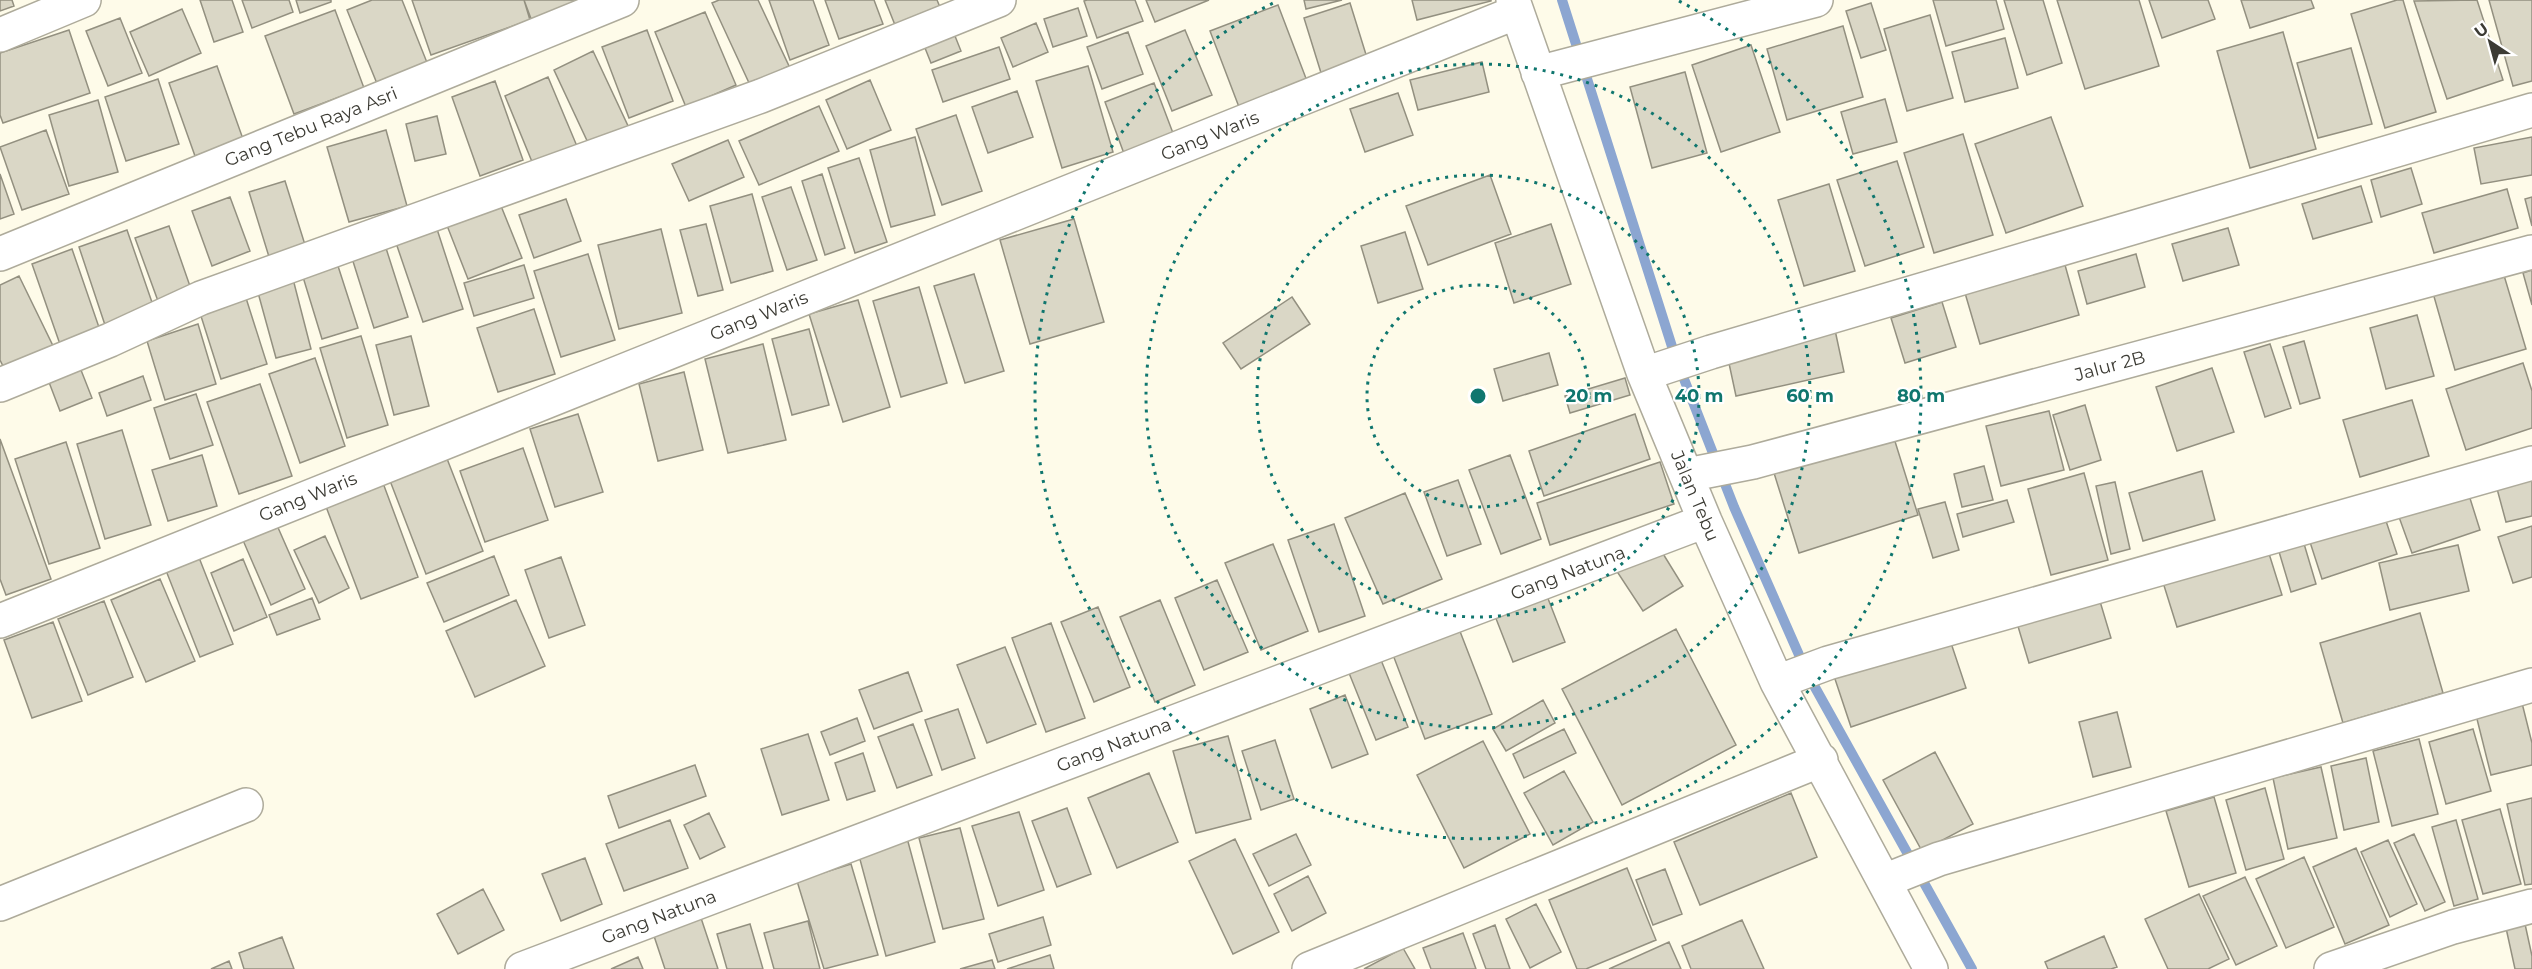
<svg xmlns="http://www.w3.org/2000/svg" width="2532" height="969" font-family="Montserrat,sans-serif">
  <rect width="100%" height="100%" fill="#fefbe9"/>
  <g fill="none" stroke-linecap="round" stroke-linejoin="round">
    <path stroke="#8ca6d1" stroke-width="10" d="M1562,0L1675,356L1734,507L1807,673L1972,969"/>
  </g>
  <path fill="#dad7c6" stroke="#939080" stroke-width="1.5" d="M0,0H12L14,6L0,11Z
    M200,0H232L243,32L214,42Z
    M242,0H289L293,12L252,28Z
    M296,0H331V2L300,13Z
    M372,0H402L428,65L378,86L347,10Z
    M412,0H524L530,20L431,55Z
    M524,0H598L533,24Z
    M719,0H758L789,66L750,85L712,3Z
    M769,0H813L829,45L790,60Z
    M825,0H874L883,24L839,39Z
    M885,0H937L942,12L897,30Z
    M1087,0H1135L1143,21L1097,38L1084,1Z
    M1146,0H1209L1155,22Z
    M1304,0H1342L1306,9Z
    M1412,0H1491V1L1417,20Z
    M1933,0H1996L2004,29L1946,46Z
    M2004,0H2043L2062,63L2027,75Z
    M2057,0H2139L2159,66L2085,89Z
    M2149,0H2208L2215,19L2162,38Z
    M2241,0H2311L2314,8L2250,28Z
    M2397,0H2403L2436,112L2385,128L2351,14Z
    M2477,0L2503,80L2447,99L2414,1Z
    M2489,0H2532V81L2513,86Z
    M1350,3L1368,61L1322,76L1304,18Z
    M1871,3L1886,50L1861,58L1846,11Z
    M1278,5L1307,81L1239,107L1210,31Z
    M1078,8L1087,36L1053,47L1044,19Z
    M182,9L201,53L149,76L130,32Z
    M335,10L364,88L294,114L265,36Z
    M705,12L736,85L686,107L655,32Z
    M1930,15L1953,98L1907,111L1884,29Z
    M120,18L142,73L108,86L86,31Z
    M1036,23L1048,52L1013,67L1001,38Z
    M951,26L961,51L931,63L921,38Z
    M1843,26L1863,97L1787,120L1767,49Z
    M69,30L90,93L3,123L0,115V53Z
    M647,30L673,101L629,118L602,47Z
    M1185,30L1212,95L1172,111L1146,46Z
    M1128,32L1143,74L1102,89L1087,47Z
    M2283,32L2316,149L2250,168L2217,51Z
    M2005,38L2018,88L1965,102L1952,52Z
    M1751,45L1780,132L1721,152L1692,65Z
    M999,47L1010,79L943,102L932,70Z
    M2351,48L2372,124L2318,138L2297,63Z
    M593,51L629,128L590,147L554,70Z
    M1482,62L1489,92L1418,110L1410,80Z
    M217,66L243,139L195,156L169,83Z
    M1088,66L1113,152L1062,168L1036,81Z
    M1685,72L1707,153L1652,168L1630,87Z
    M548,77L579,151L535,169L505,96Z
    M158,79L179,144L126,161L105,97Z
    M870,80L891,130L847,149L826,100Z
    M495,81L523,160L480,176L452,97Z
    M1154,83L1176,141L1126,159L1105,102Z
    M1017,91L1033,137L988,153L972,107Z
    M1398,93L1413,135L1365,152L1350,109Z
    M1885,99L1897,142L1853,154L1841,112Z
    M98,100L118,172L69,186L49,115Z
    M819,106L839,151L759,185L739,141Z
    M956,115L982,191L942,205L916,129Z
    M437,116L446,154L415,161L406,124Z
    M2051,117L2083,206L2006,233L1975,144Z
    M46,130L69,194L22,210L0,147Z
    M386,130L407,206L349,222L327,147Z
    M1963,134L1993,235L1934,253L1904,153Z
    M915,137L935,215L891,227L870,150Z
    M2532,137V175L2481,184L2474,148Z
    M728,140L744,177L689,201L672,164Z
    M859,158L887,242L855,253L828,168Z
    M1897,161L1924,247L1865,266L1837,180Z
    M2411,168L2422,204L2381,217L2371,180Z
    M0,174L14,214L0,219Z
    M822,174L845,248L825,255L802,181Z
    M1490,175L1511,234L1428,265L1406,206Z
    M285,181L306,248L270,260L249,192Z
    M1829,184L1855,271L1804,286L1778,200Z
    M2361,186L2372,222L2313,239L2302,204Z
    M791,187L817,260L787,270L762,197Z
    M2507,189L2518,228L2434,253L2422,213Z
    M752,194L773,271L731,283L710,206Z
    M230,197L250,251L212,266L192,211Z
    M2532,197V226L2525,199Z
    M566,199L581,241L534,258L519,215Z
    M499,201L522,258L468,279L446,223Z
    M1074,219L1104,322L1030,344L1000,240Z
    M706,224L723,290L698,296L680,230Z
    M1551,224L1571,284L1514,303L1495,243Z
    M169,226L191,289L158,301L135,238Z
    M436,226L463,309L423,322L395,240Z
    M2228,228L2239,265L2183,281L2172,244Z
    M661,229L682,313L619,329L598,245Z
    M127,230L155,311L106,328L79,247Z
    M1405,232L1423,289L1378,303L1361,246Z
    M385,245L408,317L374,328L351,255Z
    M72,249L102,336L62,350L32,264Z
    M588,254L615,340L561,357L534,271Z
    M2136,254L2145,287L2087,304L2078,271Z
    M524,265L534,298L474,316L464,283Z
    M2065,265L2079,315L1980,344L1965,293Z
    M338,266L358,328L322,339L303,277Z
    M2532,270V305L2523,273Z
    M2503,272L2526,349L2455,370L2433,293Z
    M974,274L1004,371L965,383L934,286Z
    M19,276L56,352L8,376L0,360V285Z
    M293,279L311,349L276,358L257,289Z
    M919,287L947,383L901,397L873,301Z
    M1292,297L1310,324L1241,369L1223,343Z
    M246,298L267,364L221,379L200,313Z
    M858,300L890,407L843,422L809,314Z
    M1942,302L1956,347L1905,363L1891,318Z
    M534,309L555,374L498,392L477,328Z
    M2417,315L2434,376L2386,389L2370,328Z
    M198,324L216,384L165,400L147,341Z
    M809,329L829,405L792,415L772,339Z
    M1835,330L1844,372L1736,396L1727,354Z
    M361,336L388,425L347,438L320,348Z
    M411,336L429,406L394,415L376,345Z
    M2304,341L2320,398L2300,404L2283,347Z
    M763,344L786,440L728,453L705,359Z
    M2270,344L2291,408L2265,417L2244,352Z
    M1549,353L1558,385L1503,401L1494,369Z
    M315,358L345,446L300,463L269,374Z
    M2523,363L2532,391V428L2466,450L2446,389Z
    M79,365L92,398L60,411L47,377Z
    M2212,368L2234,432L2177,451L2156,387Z
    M684,372L703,450L658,461L639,384Z
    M143,376L151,400L107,416L99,393Z
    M1625,378L1630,395L1570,413L1565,396Z
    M260,384L292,476L239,494L207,402Z
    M196,394L213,445L170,459L154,408Z
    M2412,400L2429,456L2360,477L2343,420Z
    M2085,405L2101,460L2070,470L2053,415Z
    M2049,411L2064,470L2001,486L1986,426Z
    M578,414L603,492L555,507L530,429Z
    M1635,414L1650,459L1544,496L1529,451Z
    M122,430L151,525L105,539L77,444Z
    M1893,435L1918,515L1799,553L1774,473Z
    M0,439L51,579L6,595L0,579Z
    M66,442L100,548L49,564L15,459Z
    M523,448L548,520L485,542L460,471Z
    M444,451L483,551L426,574L387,473Z
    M202,455L217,506L168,521L152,470Z
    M1510,455L1541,539L1501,554L1469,470Z
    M1660,462L1674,504L1550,545L1537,503Z
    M1984,466L1993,500L1962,507L1954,474Z
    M2202,471L2215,520L2143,541L2129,493Z
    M2084,473L2108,560L2051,575L2028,489Z
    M2532,476V516L2506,522L2496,485Z
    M1458,480L1481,544L1447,556L1424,492Z
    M2115,482L2130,549L2111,554L2096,486Z
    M383,483L418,577L361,599L325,504Z
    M2468,492L2480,530L2412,553L2399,517Z
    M1405,493L1442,579L1383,604L1345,518Z
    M2007,500L2014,522L1963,537L1957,514Z
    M1945,502L1959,550L1933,558L1918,509Z
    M2384,515L2397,554L2322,579L2309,539Z
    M276,523L305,589L271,605L242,538Z
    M1334,524L1365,616L1319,632L1288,540Z
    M2532,526V577L2513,583L2498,537Z
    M325,536L349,588L319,603L294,550Z
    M2302,537L2316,584L2291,592L2277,545Z
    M1273,544L1308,631L1261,650L1225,563Z
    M1657,544L1683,586L1643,611L1616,570Z
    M2266,544L2282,595L2177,627L2161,576Z
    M2458,545L2469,591L2390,610L2379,563Z
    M198,555L233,644L200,657L165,568Z
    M494,556L509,595L444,622L427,583Z
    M561,557L585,625L549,638L525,570Z
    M243,559L267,617L234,631L211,573Z
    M160,579L195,661L146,682L111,600Z
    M1217,580L1248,652L1204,670L1175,598Z
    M1547,596L1565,642L1513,662L1495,616Z
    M312,598L320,619L277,635L269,615Z
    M2099,598L2111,638L2029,663L2017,623Z
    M516,600L545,666L475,697L446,631Z
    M1160,600L1195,685L1155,702L1120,617Z
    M104,601L133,677L88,695L58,619Z
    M1098,607L1130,687L1094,702L1061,622Z
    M2420,613L2443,693L2343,723L2320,643Z
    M1456,621L1492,714L1425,739L1390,647Z
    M53,622L82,701L32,718L4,640Z
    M1051,623L1085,718L1046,732L1012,638Z
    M1676,629L1736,745L1622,805L1562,689Z
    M1947,631L1966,688L1851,727L1832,670Z
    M1005,647L1036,724L987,743L957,665Z
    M1381,660L1408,727L1376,740L1349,673Z
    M908,672L922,711L874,729L859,690Z
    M1345,695L1368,754L1332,768L1310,709Z
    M2521,699L2532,743V765L2491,775L2475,711Z
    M1543,700L1555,723L1506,751L1493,729Z
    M958,709L975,758L942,770L925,720Z
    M2117,712L2131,767L2093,777L2079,722Z
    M857,718L865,741L830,755L821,732Z
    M913,724L932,775L897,788L878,737Z
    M1564,729L1576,753L1524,778L1513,754Z
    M2473,729L2491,791L2446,804L2429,742Z
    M808,734L829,800L782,815L761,749Z
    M1228,736L1251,819L1196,833L1173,751Z
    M2419,739L2438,814L2392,826L2373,751Z
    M1275,740L1294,799L1261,810L1242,751Z
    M1483,741L1530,834L1464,868L1417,775Z
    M1935,752L1973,824L1922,851L1883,780Z
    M863,753L875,791L847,800L835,763Z
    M2366,758L2379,822L2344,830L2331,766Z
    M695,765L706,796L619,828L608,796Z
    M2321,767L2337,838L2288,849L2273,778Z
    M1564,771L1593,822L1553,845L1524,793Z
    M1149,773L1178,842L1117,868L1088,798Z
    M2265,788L2284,859L2246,870L2226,800Z
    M1791,793L1817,857L1700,905L1674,842Z
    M2214,797L2236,873L2189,887L2166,811Z
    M2532,798V884L2525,885L2507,804Z
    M1067,808L1091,874L1057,887L1032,821Z
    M2500,809L2521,884L2483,894L2462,820Z
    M1019,812L1044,890L998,906L972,826Z
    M709,813L725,847L700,859L684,825Z
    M670,820L688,868L624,891L606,844Z
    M2456,820L2478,899L2454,906L2432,827Z
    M960,828L984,919L943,929L919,838Z
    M1296,834L1311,865L1269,886L1253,854Z
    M2414,834L2445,902L2425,911L2394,843Z
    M907,838L935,942L886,956L858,852Z
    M1235,839L1279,932L1233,954L1189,861Z
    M2388,840L2417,904L2390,917L2361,852Z
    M2356,848L2389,925L2345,944L2313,867Z
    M2304,857L2334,927L2286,948L2256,879Z
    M585,858L602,904L561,921L542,874Z
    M851,864L878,955L824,969L797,881Z
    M1627,868L1656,940L1586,969H1577L1549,900Z
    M1665,869L1682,914L1653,925L1636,880Z
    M1308,876L1326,913L1292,931L1274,894Z
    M2245,877L2277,946L2236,965L2203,896Z
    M483,889L504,930L458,954L437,914Z
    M2199,894L2229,959L2208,969H2168L2145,919Z
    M1536,904L1561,952L1530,968L1506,919Z
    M1043,917L1051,945L998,962L989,934Z
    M701,918L718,969H665L653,933Z
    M1742,920L1764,969H1691L1682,946Z
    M808,921L820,969H774L764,933Z
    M750,924L763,969H727L717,934Z
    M2525,924L2532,956V969H2515L2506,928Z
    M1495,925L1510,969H1486L1473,934Z
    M1463,933L1476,969H1431L1423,948Z
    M2104,936L2117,967L2111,969H2048L2045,962Z
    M282,937L294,969H244L239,953Z
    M1669,942L1681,969H1609Z
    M1403,948L1415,969H1364Z
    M1050,955L1054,969H1007Z
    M638,957L643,969H611Z
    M992,960L995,969H960Z
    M229,961L232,969H211Z"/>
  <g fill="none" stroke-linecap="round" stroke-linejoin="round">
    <g stroke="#aeab9b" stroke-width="36">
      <path id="street" d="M1513,0L1644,374L1705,521L1777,682L1931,969
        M0,35L84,0
        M1538,73L1816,0
        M0,254L622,0
        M1644,374L1711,352L2532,110
        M0,385L110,340L201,298L761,96L999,0
        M1687,475L1753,462L2532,252
        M0,621L1517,12
        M1777,682L1828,663L2532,463
        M1884,881L1939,859L2532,685
        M0,904L246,805
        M522,969L1705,521
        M1309,969L1821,760
        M2331,969L2453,927L2532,906"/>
    </g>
    <use href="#street" stroke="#fff" stroke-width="33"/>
  </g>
  <g fill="none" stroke="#0f766e" stroke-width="3" stroke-dasharray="3 6">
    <circle cx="1478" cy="396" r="111"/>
    <circle cx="1478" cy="396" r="221"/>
    <circle cx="1478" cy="396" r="332"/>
    <path d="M1679 1A443 443 0 1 1 1277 1"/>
  </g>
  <g text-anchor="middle" stroke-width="4.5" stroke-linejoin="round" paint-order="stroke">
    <g font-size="18" fill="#3c3b34" stroke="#fff">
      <text transform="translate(311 127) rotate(-22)" y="6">Gang Tebu Raya Asri</text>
      <text transform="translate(1210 136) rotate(-22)" y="6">Gang Waris</text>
      <text transform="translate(759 316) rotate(-22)" y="6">Gang Waris</text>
      <text transform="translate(2110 366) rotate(-15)" y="6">Jalur 2B</text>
      <text transform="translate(1695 496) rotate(67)" y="6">Jalan Tebu</text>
      <text transform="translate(308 497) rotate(-22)" y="6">Gang Waris</text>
      <text transform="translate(1568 573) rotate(-21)" y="6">Gang Natuna</text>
      <text transform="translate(1114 745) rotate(-21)" y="6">Gang Natuna</text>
      <text transform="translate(659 917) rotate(-21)" y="6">Gang Natuna</text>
    </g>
  </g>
  <circle cx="1478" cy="396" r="9" fill="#0f766e" stroke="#fff" stroke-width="3"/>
  <g font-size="18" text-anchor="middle" font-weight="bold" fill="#0f766e" stroke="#fff" stroke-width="4.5" stroke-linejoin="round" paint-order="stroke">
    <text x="1589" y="402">20 m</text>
    <text x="1699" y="402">40 m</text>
    <text x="1810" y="402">60 m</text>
    <text x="1921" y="402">80 m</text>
  </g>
  <g transform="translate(2490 42) rotate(324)" stroke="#ffffff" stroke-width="4.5" paint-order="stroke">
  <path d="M0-4.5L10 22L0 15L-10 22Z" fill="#3c3b34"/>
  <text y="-9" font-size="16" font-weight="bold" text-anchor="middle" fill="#3c3b34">U</text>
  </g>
</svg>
